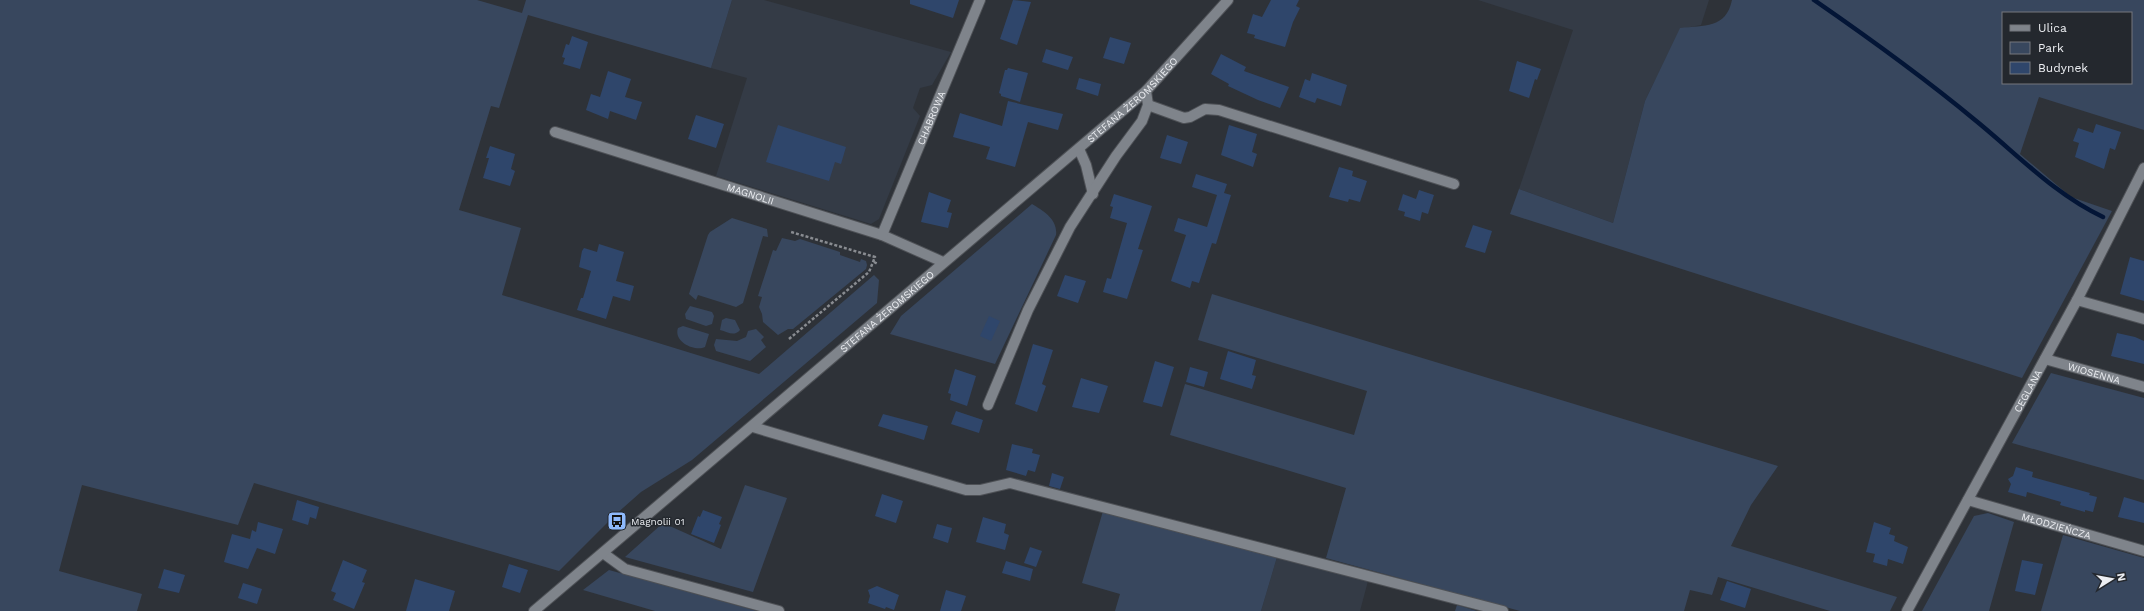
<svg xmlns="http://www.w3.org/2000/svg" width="2144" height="611" font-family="'Work Sans',sans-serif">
  <rect width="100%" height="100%" fill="#2e3238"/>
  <path fill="#343b46" d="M732,0H764L951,52L932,85L920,88L913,108L920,116L879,219L871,224L716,176L747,78L711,68Z
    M1478,0H1709L1701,25L1680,29L1645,101L1613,223L1519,189L1573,30Z
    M1277,557L1368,581L1360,611H1261Z"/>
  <path fill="#38475e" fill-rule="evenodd" d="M0,0H477L522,13L526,0H732L711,68L528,15L499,108L491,106L459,210L521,228L502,295L759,374L874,275L879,280L877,303L692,460L641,492L615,515L559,571L254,483L238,525L82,485L59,571L142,594L137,611H0Z
    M1732,0H2144V130L2039,97L2020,154L2071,197L2112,211L2022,378L1510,214L1519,189L1613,223L1645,101L1680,28C1704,25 1726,29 1732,0ZM2003,13H2131V83H2003Z
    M1032,204C1044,211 1058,220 1056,235L995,364L890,334L901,316Z
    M732,218L767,229L768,237L763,236L743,303L736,307L698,295L696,300L689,294L708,235L710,232Z
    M782,238L795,241L800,239L840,252V255L860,262L861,259L866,261L867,265L866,269L793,329H788L778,335L763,322L762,314L759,307L762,297L758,296L773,250L776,251Z
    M1212,294L1778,466L1751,505L1731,546L1897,597L1890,611H1830L1718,577L1712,595L1690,590L1684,611H1520L1326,558L1346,488L1170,435L1185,384L1354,435L1367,391L1198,340Z
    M690,306L712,312L714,316L712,324L706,326L686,319L685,314Z
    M726,318L735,320L740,330C734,337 728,332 720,330L722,320Z
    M683,326L709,334L705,347C695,352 673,342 678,328Z
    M756,329L764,337L761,340L766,347L750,361L716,351L714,345L716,339L737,341L746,337L748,331Z
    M2051,373L2144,398V480L2012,443Z
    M745,485L787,498L753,592L625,557L663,523L721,549Z
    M1103,511L1277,557L1261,611H1115L1120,594L1082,583Z
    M1988,513L2014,522L1989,611H1922L1974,516Z
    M2063,535L2144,558V611H2041Z
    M609,570L757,611H655L583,590Z
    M1457,605L1477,611H1455Z"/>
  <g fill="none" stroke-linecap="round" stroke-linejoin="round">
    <path stroke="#031536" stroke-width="4.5" d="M1814,0C1869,38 1923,77 1975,120C2017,154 2054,194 2103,217"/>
  </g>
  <path fill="#2f466b" d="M910,0H959L953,18L910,4Z
    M1013,0L1031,2L1017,45L1000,39Z
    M1271,0H1299L1296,6L1300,8L1293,22L1285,47L1254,38L1255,35L1247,33L1253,14L1262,17Z
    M572,36L588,42L580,69L563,64L565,58L562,57L566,44L569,45Z
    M1110,37L1131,43L1124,64L1103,58Z
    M1046,49L1073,57L1068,70L1042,62Z
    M1221,54L1246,67L1244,71L1289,87L1280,108L1258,100L1228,86L1229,84L1211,74Z
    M1517,61L1541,69L1537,80L1535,79L1529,98L1509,91Z
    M1008,68L1028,73L1020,102L1001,96V94L999,93L1005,70H1007Z
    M608,71L631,79L625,97L642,102L636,120L610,111L608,119L586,110L591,94L600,97Z
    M1312,73L1347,85L1341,106L1317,98L1315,103L1299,97L1305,79L1310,81Z
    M1079,78L1101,84L1098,96L1076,89Z
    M1008,101L1063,114L1058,130L1028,122L1015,167L986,159L990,147L953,137L960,113L1002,126Z
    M696,115L724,124L716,148L688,139Z
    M2096,124L2121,132L2115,150L2110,148L2104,169L2075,157L2079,143L2073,141L2078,128L2093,133Z
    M778,125L846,147L841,164L835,162L829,181L766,162Z
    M1229,125L1257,134L1252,152L1257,154L1253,167L1221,155Z
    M1167,135L1188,142L1181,164L1160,158Z
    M490,146L515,154L511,169L515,171L510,186L483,178L489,158H486Z
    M1339,167L1353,171L1352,176L1367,181L1360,202L1349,199L1348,202L1329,197Z
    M1196,174L1227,184L1224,193L1231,195L1216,244L1212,243L1199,283L1192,281L1190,288L1171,281L1186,235L1174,231L1178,218L1207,227L1217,195L1192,187Z
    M1419,190L1434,195L1428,214L1422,212L1420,221L1404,216L1405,212L1398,210L1403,194L1416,199Z
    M929,192L951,200L947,212L952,213L948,228L921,222Z
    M1114,194L1152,206L1138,249L1143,250L1127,299L1103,292L1107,278L1111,279L1127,223L1110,218L1113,207L1110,206Z
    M1473,225L1492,231L1485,253L1465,247Z
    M599,244L624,252L616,281L634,286L630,301L613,296L606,319L577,310L581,298H583L591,271L579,267L582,251L584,248L597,252Z
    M2130,257L2144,261V301L2120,294Z
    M1065,275L1086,281L1078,303L1057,296Z
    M989,316L1000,321L991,341L980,336Z
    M2117,333L2135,337L2144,341V364L2111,356Z
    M1033,344L1053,350L1042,384L1046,386L1037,412L1015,404Z
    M1228,351L1256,360L1252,375L1256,376L1252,389L1220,379Z
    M1155,361L1174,367L1162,407L1143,402Z
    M1190,367L1208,372L1204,387L1186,382Z
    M955,369L976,376L967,406L950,400L951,394L948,393Z
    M1081,378L1108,386L1099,413L1072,407Z
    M956,411L983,420L979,433L951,424Z
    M883,414L928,426L924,440L878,426Z
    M1012,444L1033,449L1032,453L1040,455L1035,472L1028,470L1026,476L1006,470Z
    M2016,467L2033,472L2032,477L2090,493L2089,495L2097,497L2093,512L2085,510V512L2060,505L2061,502L2027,492L2026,497L2008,492L2011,484L2008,479L2013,476Z
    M1052,473L1064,477L1060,489L1049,486Z
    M882,494L903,501L896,523L875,516Z
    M2124,497L2144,503V523L2118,517Z
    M297,500L319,507L316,519L310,517L308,525L292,520Z
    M703,510L722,517L719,524L721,525L714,543L691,534L698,516L700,517Z
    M983,517L1006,524L1004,533L1009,535L1005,550L976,542Z
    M258,522L283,529L275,554L257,548L248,569L224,562L232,534L250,539L252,530L256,532Z
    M1874,522L1891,528L1889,534L1895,536L1894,541L1908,547L1903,564L1888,559L1887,566L1873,562L1875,554L1866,552Z
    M937,524L952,528L948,543L933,538Z
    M1030,547L1042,551L1036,567L1024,563Z
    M343,560L367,570L362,582L365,583L354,609L333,600L336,593L331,591Z
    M2022,560L2043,564L2035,595L2015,591Z
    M1006,561L1033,569L1030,581L1002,573Z
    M509,564L528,570L520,593L502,587Z
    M164,569L185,575L179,593L158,588Z
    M415,579L455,591L449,611H406Z
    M1727,581L1751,589L1745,608L1720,600Z
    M243,583L262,589L257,604L238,598Z
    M877,586L899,595L894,610L886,607L885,609L868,603L870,596L868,590Z
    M946,590L966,596L961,611H940Z"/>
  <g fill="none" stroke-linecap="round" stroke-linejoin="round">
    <g stroke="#4e5156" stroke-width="12">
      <g id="minor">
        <path d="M1148,105L1184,118L1190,117L1205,109L1219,110L1454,184"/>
        <path id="s1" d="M555,132L882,235L943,262"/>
        <path d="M1079,149L1086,165L1093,194"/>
        <path id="s2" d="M882,235L980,0"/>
        <path d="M2077,300L2144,319"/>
        <path id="s3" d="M2045,359L2144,387"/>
        <path d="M988,405L1028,310L1070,227L1116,156L1142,121L1148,105L1146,91"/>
        <path d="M753,427L966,490H980L1010,483L1503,611"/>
        <path id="s4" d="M1968,500L2144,551"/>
        <path d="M603,553L625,569L779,611"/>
        <path id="s5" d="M534,611L1146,91L1228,0"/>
        <path id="s6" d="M1907,611L2077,300L2144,168"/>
      </g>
    </g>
    <path stroke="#898c91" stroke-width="2.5" stroke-dasharray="3 2" stroke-linecap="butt" d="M874,262L878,264
      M789,339L869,272L875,257L791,232"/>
    <use href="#minor" stroke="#7f848b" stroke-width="10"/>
  </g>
  <defs>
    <g id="bus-square" transform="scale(1)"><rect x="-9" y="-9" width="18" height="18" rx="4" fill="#8eb9fc" stroke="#24282e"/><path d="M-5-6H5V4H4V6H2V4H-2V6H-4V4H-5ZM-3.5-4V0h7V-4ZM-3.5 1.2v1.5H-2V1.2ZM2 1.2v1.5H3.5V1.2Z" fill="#111"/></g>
  </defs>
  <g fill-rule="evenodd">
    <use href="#bus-square" x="617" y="521"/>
  </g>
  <g text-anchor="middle" stroke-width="3" stroke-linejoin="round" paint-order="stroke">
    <g font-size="10" fill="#eceef2" stroke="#24282e">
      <text dy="4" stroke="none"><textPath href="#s5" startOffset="787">STEFANA ŻEROMSKIEGO</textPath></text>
      <text dy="4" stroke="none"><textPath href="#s2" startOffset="127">CHABROWA</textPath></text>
      <text dy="4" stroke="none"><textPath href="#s1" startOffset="205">MAGNOLII</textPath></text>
      <text dy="4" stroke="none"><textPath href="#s5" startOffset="463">STEFANA ŻEROMSKIEGO</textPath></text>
      <text dy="4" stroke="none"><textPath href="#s3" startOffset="51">WIOSENNA</textPath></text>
      <text dy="4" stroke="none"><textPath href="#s6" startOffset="251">CEGLANA</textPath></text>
      <text dy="4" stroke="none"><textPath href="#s4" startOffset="92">MŁODZIEŃCZA</textPath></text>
    </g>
    <g font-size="10" fill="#eceef2" stroke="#24282e" text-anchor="start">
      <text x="631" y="525">Magnolii 01</text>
    </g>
  </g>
  <rect x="2002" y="12" width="130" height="72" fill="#24282e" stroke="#74777c"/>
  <rect x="2010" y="25" width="20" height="6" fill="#7f848b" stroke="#74777c"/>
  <text x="2038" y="32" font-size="12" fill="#eceef2">Ulica</text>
  <rect x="2010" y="42" width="20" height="12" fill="#38475e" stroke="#74777c"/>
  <text x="2038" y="52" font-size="12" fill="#eceef2">Park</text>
  <rect x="2010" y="62" width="20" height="12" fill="#2f466b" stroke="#74777c"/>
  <text x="2038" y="72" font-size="12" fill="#eceef2">Budynek</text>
  <g transform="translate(2112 579) rotate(79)" stroke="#24282e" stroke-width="3" paint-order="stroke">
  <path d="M0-3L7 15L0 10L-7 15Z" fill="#eceef2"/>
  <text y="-6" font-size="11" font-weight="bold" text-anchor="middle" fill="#eceef2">N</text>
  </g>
</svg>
